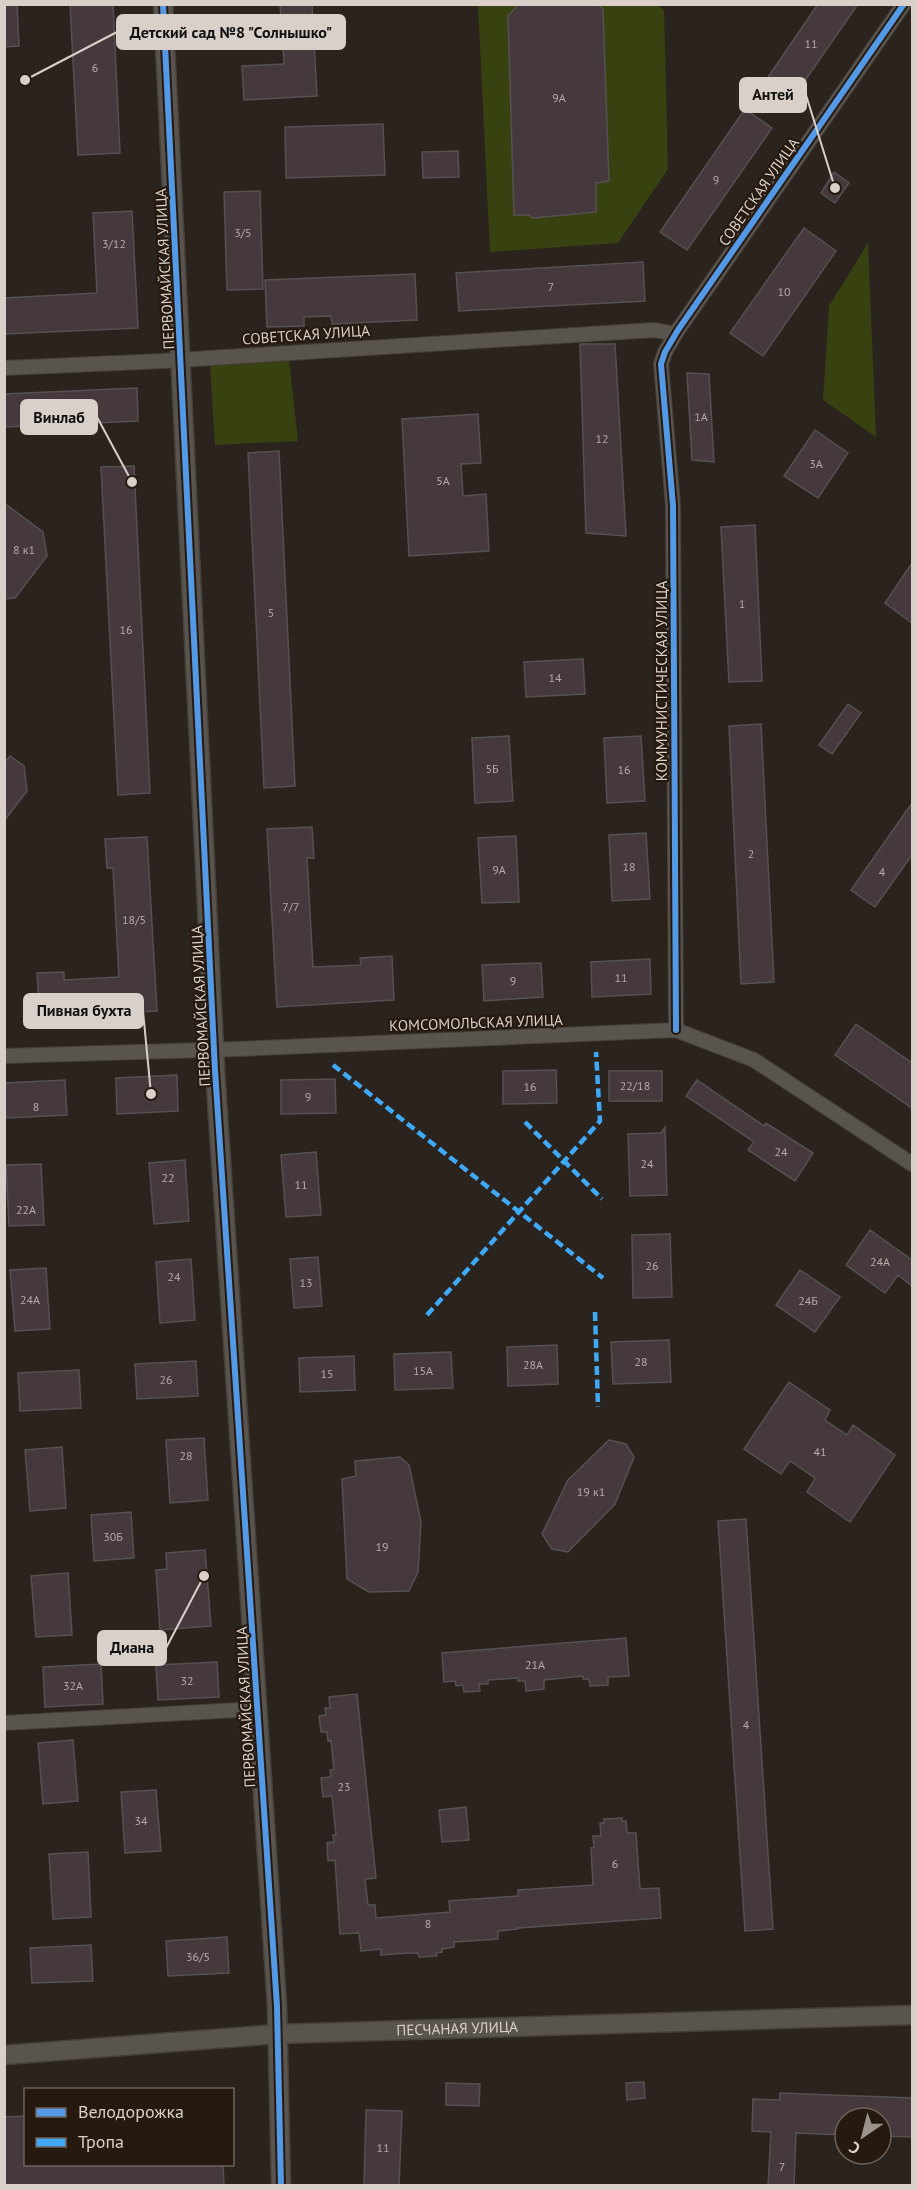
<svg xmlns="http://www.w3.org/2000/svg" width="917" height="2190" font-family="'PT Sans',sans-serif">
  <rect width="100%" height="100%" fill="#2b241e"/>
  <path fill="#384110" d="M656,4L664,10L668,169L618,243L490,252L478,5Z
    M868,243L876,437L823,400L829,306Z
    M289,360L298,441L215,445L210,366Z"/>
  <path fill="#45393e" stroke="#565151" stroke-width="1.5" d="M4,4H17L19,46L4,47Z
    M70,4H113L120,153L78,155Z
    M280,4H312L317,96L244,100L242,66L284,64Z
    M519,4H597L603,9L609,181L596,183V212L533,218L528,215H514L508,16Z
    M818,4H858L791,101L764,83Z
    M745,109L772,128L687,250L660,232Z
    M383,124L385,175L286,178L285,127Z
    M458,151L459,177L423,178L422,152Z
    M834,172L849,183L835,203L821,193Z
    M260,191L263,289L227,290L224,192Z
    M132,211L138,328L4,334V298L97,293L93,213Z
    M804,228L836,251L763,356L730,333Z
    M643,262L645,301L459,311L456,273Z
    M415,274L417,320L332,324L331,316L304,317V326L267,327L265,280Z
    M580,344H615L626,536L586,533Z
    M687,373L709,374L714,462L692,460Z
    M137,388L138,421L4,427V394Z
    M478,414L481,463L461,464L463,496L486,494L489,551L409,556L402,419Z
    M815,430L848,453L818,498L784,476Z
    M279,451L295,786L264,788L248,453Z
    M134,466L150,793L118,795L101,467Z
    M4,503L43,532L47,556L15,598L4,599Z
    M755,525L762,681L729,682L721,527Z
    M912,563V623L885,603Z
    M583,659L585,694L526,697L524,662Z
    M848,704L861,713L832,754L819,745Z
    M761,724L774,982L741,984L729,726Z
    M509,736L513,801L475,803L472,738Z
    M641,736L645,801L607,803L604,738Z
    M10,756L24,766L27,791L4,821V763Z
    M912,803V855L875,907L851,890Z
    M312,827L314,858H307L313,967L361,965L360,958L392,956L394,1000L277,1007L267,829Z
    M646,833L650,899L612,901L609,835Z
    M516,836L519,902L482,903L478,838Z
    M147,837L157,1011L40,1017L37,973L64,972V980L119,977L113,868H107L105,839Z
    M650,959L651,994L592,997L591,962Z
    M541,963L543,997L484,1001L482,965Z
    M856,1024L912,1063V1108L835,1055Z
    M556,1070L557,1103L503,1104V1071Z
    M609,1071H662V1101H609Z
    M177,1075L178,1111L117,1114L116,1078Z
    M335,1079L336,1113L281,1114V1080Z
    M65,1080L67,1115L6,1118L4,1083Z
    M697,1080L764,1126L766,1123L813,1153L795,1181L748,1150L754,1142L686,1096Z
    M665,1127L667,1195L630,1196L628,1134L661,1133Z
    M316,1152L321,1215L286,1217L281,1155Z
    M185,1160L189,1221L154,1224L149,1163Z
    M41,1164L44,1225L9,1226L6,1165Z
    M870,1230L912,1260V1286L898,1275L885,1293L846,1265Z
    M670,1234L672,1297L633,1298L632,1235Z
    M318,1257L322,1306L294,1308L290,1259Z
    M191,1259L195,1320L160,1323L156,1262Z
    M46,1268L50,1329L15,1331L10,1270Z
    M800,1270L840,1297L815,1332L776,1305Z
    M669,1340L671,1382L613,1384L611,1342Z
    M557,1345L558,1384L508,1386L507,1347Z
    M451,1352L453,1388L395,1390L394,1354Z
    M354,1356L355,1390L300,1392L299,1358Z
    M196,1361L198,1396L137,1399L135,1364Z
    M79,1370L81,1408L20,1411L18,1373Z
    M789,1382L830,1410L825,1420L847,1435L853,1425L895,1455L850,1522L807,1492L815,1478L790,1461L781,1474L744,1449Z
    M204,1438L208,1500L170,1503L166,1440Z
    M609,1440L626,1444L634,1457L615,1504L568,1552L552,1549L542,1534L568,1480Z
    M62,1447L66,1508L30,1511L25,1450Z
    M400,1457L409,1465L421,1522L418,1572L409,1591L369,1592L347,1579L342,1479L356,1476L355,1461Z
    M131,1512L134,1558L94,1561L91,1515Z
    M746,1519L773,1929L745,1931L718,1521Z
    M205,1550L211,1626L160,1630L156,1570L167,1569L166,1553Z
    M68,1573L72,1635L36,1637L31,1576Z
    M626,1638L629,1676L608,1677V1685L590,1686L589,1679H583V1676L544,1680V1689L526,1691L525,1681H518V1678L488,1680V1684H479L480,1691L464,1692L463,1685L456,1686L455,1681L444,1682L442,1653Z
    M217,1662L219,1697L158,1700L156,1665Z
    M101,1664L103,1704L45,1707L43,1667Z
    M357,1694L376,1878L365,1879L368,1905H375L376,1918L450,1912L449,1901L518,1896V1890L593,1885L591,1848L594,1847L593,1836H601L600,1823H604V1819L622,1818V1821H626L627,1833H636L640,1889L659,1888L661,1918L518,1928V1929L498,1931V1939L454,1942V1947L442,1949V1952L436,1953L437,1956L419,1957L418,1953H408L381,1955V1949L361,1951L359,1933L340,1934L335,1860L328,1861L327,1843L334,1842L333,1835H336L332,1796L323,1797L321,1778L331,1777L330,1770H334L331,1740L328,1741L327,1732H321L319,1716L326,1715L325,1708H330L329,1697Z
    M73,1740L78,1801L43,1804L38,1743Z
    M156,1790L161,1851L125,1853L121,1792Z
    M466,1807L469,1840L442,1842L439,1810Z
    M88,1852L91,1917L53,1919L49,1854Z
    M227,1937L229,1973L168,1976L166,1941Z
    M91,1945L93,1981L32,1983L30,1948Z
    M644,2082L645,2098L627,2100L626,2083Z
    M446,2083L480,2084L479,2106L446,2105Z
    M780,2093L912,2098V2137L881,2136V2118H845V2135L796,2133L794,2186H768L771,2132L752,2131L753,2099L780,2100Z
    M366,2110L402,2111L399,2186H364Z
    M26,2116V2164H223L224,2186H4V2117Z"/>
  <g fill="none" stroke-linecap="round" stroke-linejoin="round">
    <g stroke="#46403b" stroke-width="16">
      <path id="minor" d="M4,368L163,361L654,330L675,334
        M676,1030L673,506L661,364L665,352L678,330L904,4
        M4,1056L238,1049L676,1030L754,1060L912,1164
        M4,1723L257,1709"/>
    </g>
    <g stroke="#46403b" stroke-width="21">
      <g id="tertiary">
        <path d="M163,4L215,1070L277,2006L281,2186"/>
        <path id="s1" d="M4,2055L278,2034L912,2015"/>
      </g>
    </g>
    <use href="#minor" stroke="#5a544f" stroke-width="14"/>
    <use href="#tertiary" stroke="#5a544f" stroke-width="18"/>
    <path stroke="#3fa9f5" stroke-width="4.5" stroke-dasharray="9 4.5" stroke-linecap="butt" d="M333,1065L603,1278
      M525,1122L602,1199
      M595,1312L598,1407
      M427,1315L600,1121L596,1052"/>
    <g stroke="#261a10" stroke-width="10">
      <path id="cycleway" d="M163,4L215,1070L277,2006L281,2186
        M676,1030L673,506L661,364L665,352L678,330L904,4"/>
    </g>
    <use href="#cycleway" stroke="#5399e6" stroke-width="6"/>
  </g>
  <g text-anchor="middle" stroke-width="4.5" stroke-linejoin="round" paint-order="stroke">
    <g font-size="12" fill="#b3aaa6">
      <text x="811" y="48">11</text>
      <text x="95" y="72">6</text>
      <text x="559" y="102">9А</text>
      <text x="716" y="184">9</text>
      <text x="243" y="237">3/5</text>
      <text x="114" y="248">3/12</text>
      <text x="551" y="291">7</text>
      <text x="784" y="296">10</text>
      <text x="701" y="421">1А</text>
      <text x="602" y="443">12</text>
      <text x="816" y="468">3А</text>
      <text x="443" y="485">5А</text>
      <text x="24" y="554">8 к1</text>
      <text x="742" y="608">1</text>
      <text x="271" y="617">5</text>
      <text x="126" y="634">16</text>
      <text x="555" y="682">14</text>
      <text x="492" y="773">5Б</text>
      <text x="624" y="774">16</text>
      <text x="751" y="858">2</text>
      <text x="629" y="871">18</text>
      <text x="499" y="874">9А</text>
      <text x="882" y="876">4</text>
      <text x="291" y="911">7/7</text>
      <text x="134" y="924">18/5</text>
      <text x="621" y="982">11</text>
      <text x="513" y="985">9</text>
      <text x="635" y="1090">22/18</text>
      <text x="530" y="1091">16</text>
      <text x="308" y="1101">9</text>
      <text x="36" y="1111">8</text>
      <text x="781" y="1156">24</text>
      <text x="647" y="1168">24</text>
      <text x="168" y="1182">22</text>
      <text x="301" y="1189">11</text>
      <text x="26" y="1214">22А</text>
      <text x="880" y="1266">24А</text>
      <text x="652" y="1270">26</text>
      <text x="174" y="1281">24</text>
      <text x="306" y="1287">13</text>
      <text x="30" y="1304">24А</text>
      <text x="808" y="1305">24Б</text>
      <text x="641" y="1366">28</text>
      <text x="533" y="1369">28А</text>
      <text x="423" y="1375">15А</text>
      <text x="327" y="1378">15</text>
      <text x="166" y="1384">26</text>
      <text x="820" y="1456">41</text>
      <text x="186" y="1460">28</text>
      <text x="591" y="1496">19 к1</text>
      <text x="113" y="1541">30Б</text>
      <text x="382" y="1551">19</text>
      <text x="535" y="1669">21А</text>
      <text x="187" y="1685">32</text>
      <text x="73" y="1690">32А</text>
      <text x="746" y="1729">4</text>
      <text x="344" y="1791">23</text>
      <text x="141" y="1825">34</text>
      <text x="615" y="1868">6</text>
      <text x="428" y="1928">8</text>
      <text x="198" y="1961">36/5</text>
      <text x="383" y="2152">11</text>
      <text x="782" y="2171">7</text>
    </g>
    <g font-size="15" fill="#d8d0c9" stroke="#261a10">
      <text transform="translate(759 192) rotate(-55)" y="5">СОВЕТСКАЯ УЛИЦА</text>
      <text transform="translate(165 269) rotate(-93)" y="5">ПЕРВОМАЙСКАЯ УЛИЦА</text>
      <text transform="translate(306 335) rotate(-4)" y="5">СОВЕТСКАЯ УЛИЦА</text>
      <text transform="translate(662 681) rotate(-90)" y="5">КОММУНИСТИЧЕСКАЯ УЛИЦА</text>
      <text transform="translate(201 1006) rotate(-93)" y="5">ПЕРВОМАЙСКАЯ УЛИЦА</text>
      <text transform="translate(476 1023) rotate(-2)" y="5">КОМСОМОЛЬСКАЯ УЛИЦА</text>
      <text transform="translate(246 1707) rotate(-93)" y="5">ПЕРВОМАЙСКАЯ УЛИЦА</text>
      <text dy="5" stroke="none"><textPath href="#s1" startOffset="454">ПЕСЧАНАЯ УЛИЦА</textPath></text>
    </g>
  </g>
  <path fill="none" stroke="#d8d0c9" stroke-width="2" d="M25 80L117 32M835 188L806 95M132 482L97 417M151 1094L143 1011M204 1576L166 1648"/>
  <g fill="#d8d0c9" stroke="#261a10" stroke-width="2">
    <circle cx="25" cy="80" r="6"/>
    <circle cx="835" cy="188" r="6"/>
    <circle cx="132" cy="482" r="6"/>
    <circle cx="151" cy="1094" r="6"/>
    <circle cx="204" cy="1576" r="6"/>
  </g>
  <g fill="#d8d0c9" stroke="#d8d0c9" stroke-width="2">
    <rect x="117" y="15" width="228" height="34" rx="6"/>
    <rect x="740" y="78" width="66" height="34" rx="6"/>
    <rect x="21" y="400" width="76" height="34" rx="6"/>
    <rect x="24" y="994" width="119" height="34" rx="6"/>
    <rect x="98" y="1631" width="68" height="34" rx="6"/>
  </g>
  <g font-size="16" text-anchor="middle" font-weight="bold" fill="#111">
    <text x="231" y="38">Детский сад №8 "Солнышко"</text>
    <text x="773" y="100">Антей</text>
    <text x="59" y="423">Винлаб</text>
    <text x="84" y="1016">Пивная бухта</text>
    <text x="132" y="1653">Диана</text>
  </g>
  <rect width="917" height="2190" fill="none" stroke="#d8d0c9" stroke-width="12"/>
  <rect x="24" y="2088" width="210" height="78" fill="#261a10" stroke="#6d635a" stroke-width="1.5"/>
  <rect x="36" y="2108" width="30" height="9" fill="#5399e6" stroke="#6d635a" stroke-width="1.5"/>
  <text x="78" y="2118" font-size="18" fill="#d8d0c9">Велодорожка</text>
  <rect x="36" y="2138" width="30" height="9" fill="#3fa9f5" stroke="#6d635a" stroke-width="1.5"/>
  <text x="78" y="2148" font-size="18" fill="#d8d0c9">Тропа</text>
  <g transform="translate(863 2136) rotate(215)"><circle r="28" fill="#261a10" stroke="#6d635a" stroke-width="1.5"/>
  <path d="M0-4.5L10 22L0 15L-10 22Z" fill="#9b948d"/>
  <text y="-9" font-size="16" font-weight="bold" text-anchor="middle" fill="#d8d0c9">С</text>
  </g>
</svg>
